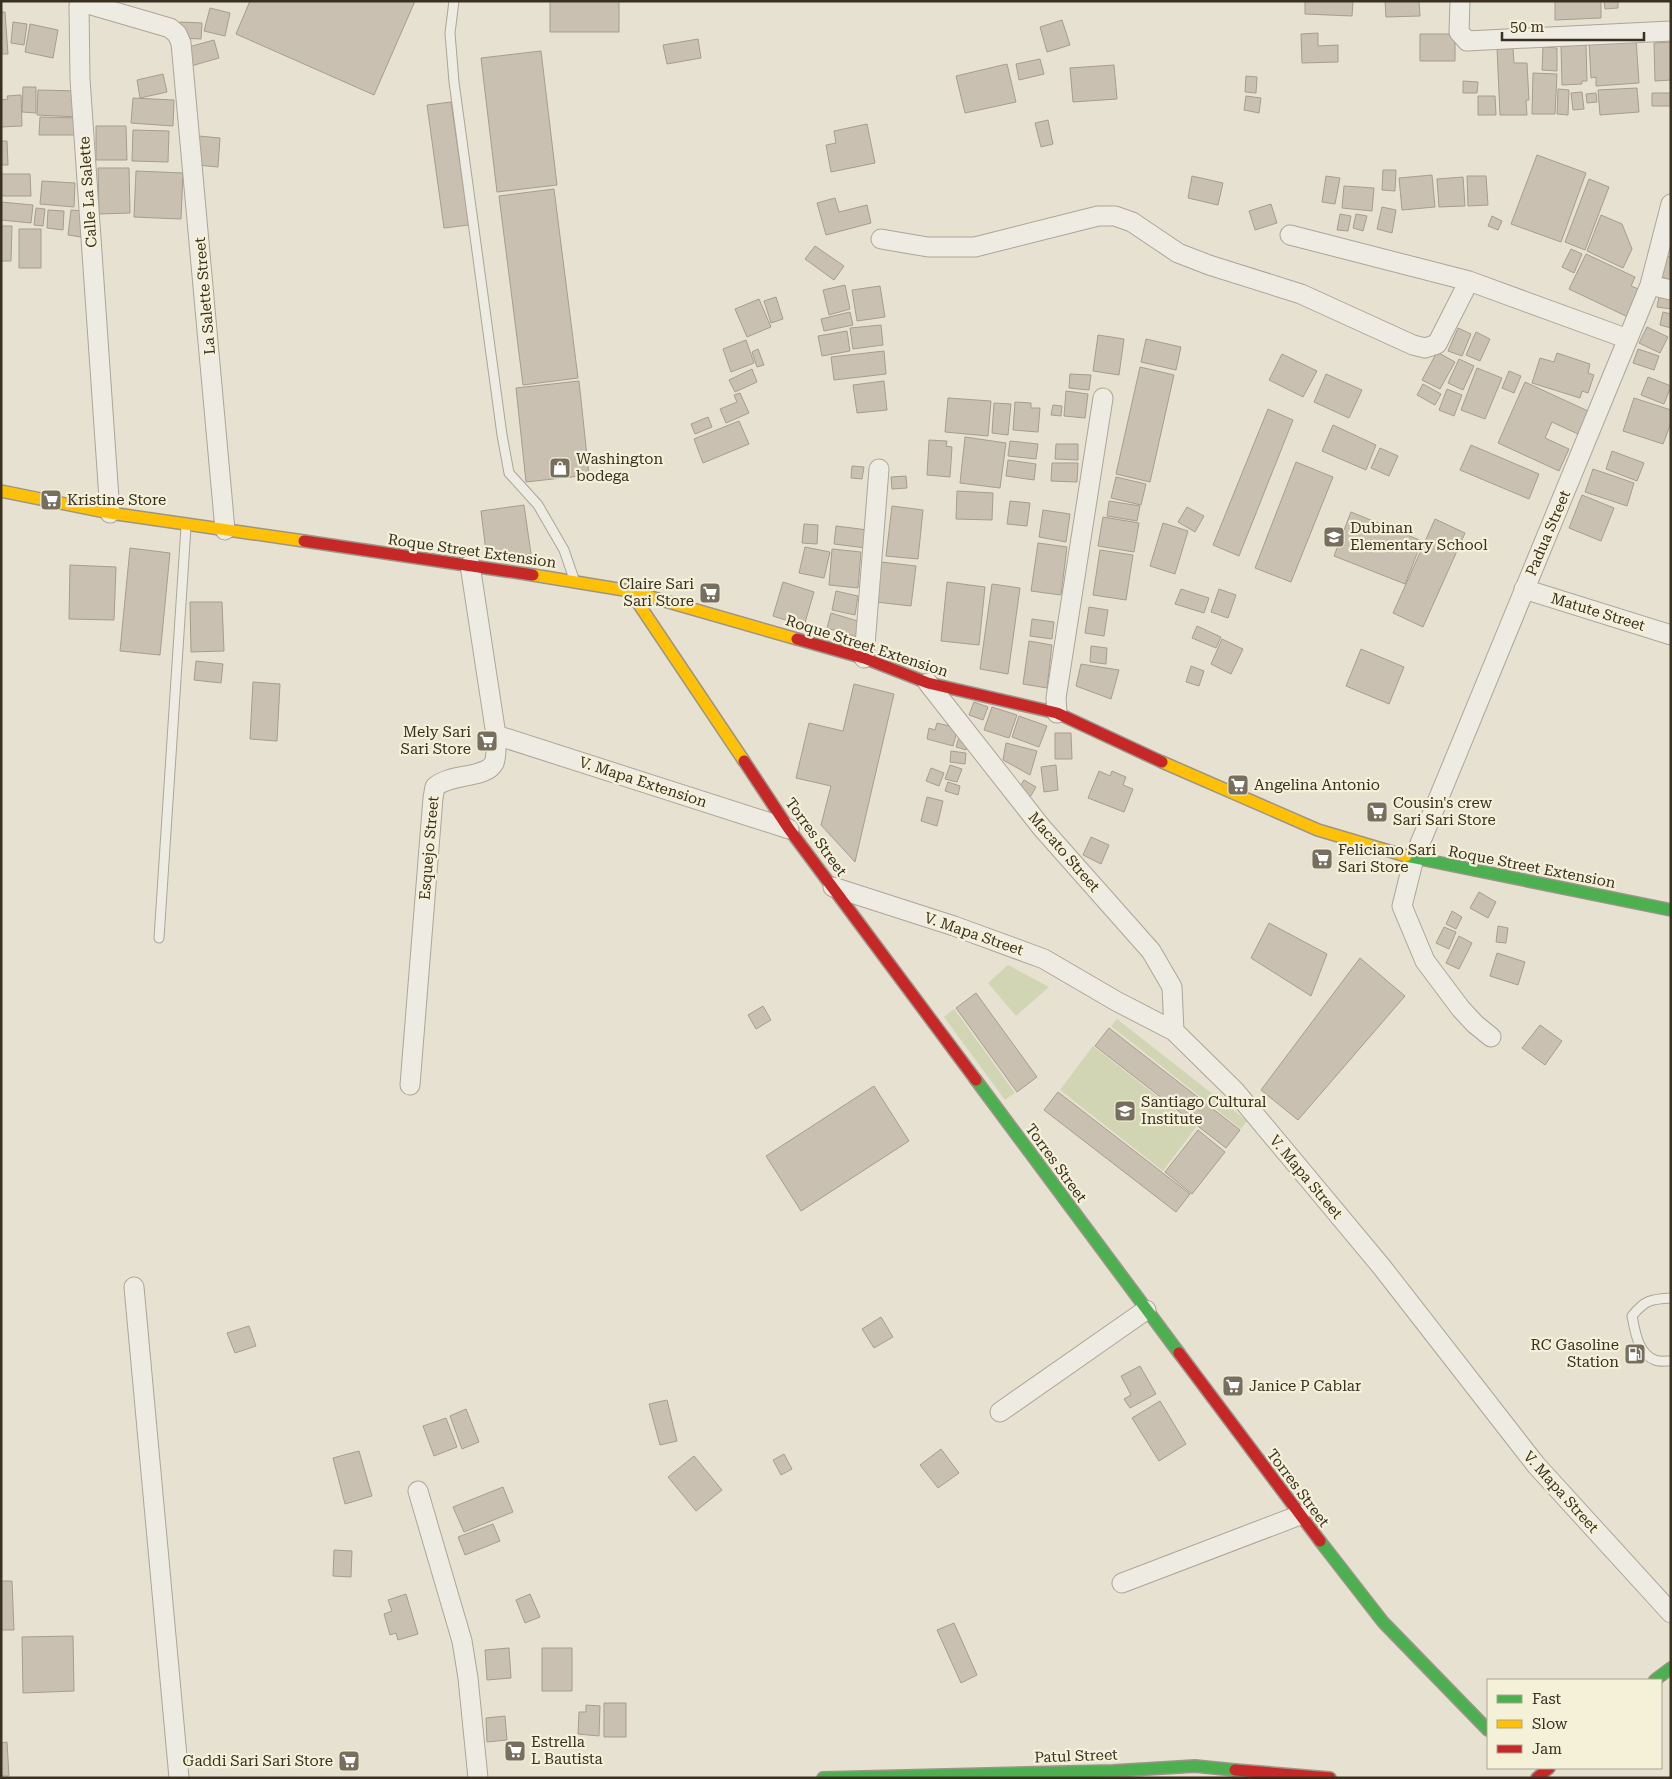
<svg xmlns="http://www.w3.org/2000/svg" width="1672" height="1779" font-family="'Roboto Serif',serif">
  <rect width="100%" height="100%" fill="#e6e1d0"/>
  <path fill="#d2d5b3" d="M1008,965L1049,987L1016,1016L988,983Z
    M954,1009L1015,1093L1005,1100L944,1017Z
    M1117,1019L1247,1121L1241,1129L1111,1026Z
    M1093,1046L1196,1127L1163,1171L1060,1090Z"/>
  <path fill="#c9c0b1" stroke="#a69d8f" d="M250,1H415L374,95L236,34Z
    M550,1H619V32H550Z
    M1305,1H1353L1352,16L1305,14Z
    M1385,1H1419L1420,16L1386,17Z
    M1555,1H1601V18L1555,20Z
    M1604,1H1618V8L1605,9Z
    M210,8L230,13L225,36L204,31Z
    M1,12H5L8,54H1Z
    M1062,20L1070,45L1047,52L1040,27Z
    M13,22L27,24L24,45L11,43Z
    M180,22L202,23L201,39L179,38Z
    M30,24L58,30L53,58L25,52Z
    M1318,33V46L1338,45V62L1302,63L1301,34Z
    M1420,34H1455V61H1420Z
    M698,39L701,58L667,64L663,45Z
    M1636,39L1639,83L1596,86V77L1591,78L1589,42Z
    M214,40L219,58L191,66L185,48Z
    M1671,42V80L1655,81L1654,43Z
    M1586,45L1587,81H1582V84L1562,85L1561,46Z
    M1543,47L1557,48V71L1542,70Z
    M1497,48H1513L1514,63H1527L1529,100H1526L1527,115H1500Z
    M541,51L557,185L497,192L481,58Z
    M1040,59L1044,74L1019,80L1016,64Z
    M1007,64L1016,102L965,113L956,76Z
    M1114,65L1117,99L1073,102L1070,68Z
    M1533,73L1557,74L1555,114H1532Z
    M163,74L167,92L140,98L137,80Z
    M1246,76L1257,77L1256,93L1245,92Z
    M1463,81L1478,82L1477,93H1463Z
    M23,87H36V113L22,112Z
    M1637,88L1639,112L1600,115L1598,90Z
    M1558,89L1569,90L1568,115L1557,114Z
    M38,90L79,91L78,117L37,115Z
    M1582,92L1584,109L1573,110L1571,93Z
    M1596,93L1597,102L1587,103L1586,94Z
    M1652,93H1671V106H1652Z
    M21,95L22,126L1,127V100L8,99L7,96Z
    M1246,96L1261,98L1259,113L1244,110Z
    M1478,96H1495L1496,115H1478Z
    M133,98L174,100L173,126L131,123Z
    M451,102L469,225L444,228L427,105Z
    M40,117L78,118V135H39Z
    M1048,120L1053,144L1041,147L1035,123Z
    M867,124L875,163L831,172L826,145L836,143L834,131Z
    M96,126H126L127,160H96Z
    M133,130L169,131L168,162L132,161Z
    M199,136L220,138L218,167L197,165Z
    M1,141H7L8,165H1Z
    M1537,155L1586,173L1561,242L1511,224Z
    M98,168H129L130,213L99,214Z
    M1383,170H1396L1395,191L1382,190Z
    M136,171L183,173L181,219L134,217Z
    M1,174H30L31,196H1Z
    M1432,175L1435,207L1402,210L1399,178Z
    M1192,176L1223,183L1218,205L1188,198Z
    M1326,176L1340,178L1335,204L1322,202Z
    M1467,176H1486L1488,205L1468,206Z
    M1463,177L1465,206L1439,207L1437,179Z
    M1589,179L1609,187L1585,250L1565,242Z
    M42,181L75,183L74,207L40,204Z
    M1344,186L1374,188L1372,211L1342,208Z
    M554,189L578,378L523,385L499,196Z
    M835,198L839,212L867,205L871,223L826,235L817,203Z
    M1,202L33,205L31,223L1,220Z
    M1271,204L1277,223L1255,230L1249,211Z
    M1382,207L1396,210L1392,233L1377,229Z
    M36,208L45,209L43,226L34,225Z
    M48,210L64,211L63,230L47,228Z
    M71,210L84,211L81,237L68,235Z
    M1340,214L1351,216L1348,231L1337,230Z
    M1356,214L1367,216L1363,231L1353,228Z
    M1601,215L1622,224L1632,249L1623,268L1587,251Z
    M1492,216L1502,221L1498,230L1488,226Z
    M1,226H12L11,261H1Z
    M19,229H41V268H19Z
    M815,246L844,266L834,280L805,259Z
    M1571,249L1582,254L1574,273L1562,267Z
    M1586,254L1635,277L1631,286L1643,291L1630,318L1569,289Z
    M1665,256L1671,257V280L1659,276Z
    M845,285L850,309L829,315L823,290Z
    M880,286L885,317L857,321L852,290Z
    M1659,296L1671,298V309L1657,307Z
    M776,297L783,319L771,323L764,301Z
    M759,299L771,327L747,337L735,309Z
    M850,312L853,325L824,331L821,319Z
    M1663,312L1671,314V328L1660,325Z
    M881,325L883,345L853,349L850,328Z
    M1647,327L1668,337L1660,353L1639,343Z
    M1458,328L1471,334L1462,356L1448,351Z
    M847,331L850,351L822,356L818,336Z
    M1476,332L1490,339L1480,361L1466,355Z
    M1098,335L1124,339L1119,375L1093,371Z
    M1146,339L1181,347L1176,370L1141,362Z
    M746,340L754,363L731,372L723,349Z
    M758,349L764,365L757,367L752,352Z
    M1638,349L1659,356L1654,370L1633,363Z
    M884,351L886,374L834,380L831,357Z
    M1437,352L1455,362L1440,389L1422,380Z
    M1557,353L1590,364L1588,373L1594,375L1588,393L1582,391L1580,398L1532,383L1540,358L1554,362Z
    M1282,354L1317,371L1303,397L1269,380Z
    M1459,359L1474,366L1463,390L1448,383Z
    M1140,367L1174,375L1150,482L1116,474Z
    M1477,368L1502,378L1485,419L1461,410Z
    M752,369L757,382L735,392L729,380Z
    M1509,371L1521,376L1514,393L1502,388Z
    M1070,374L1091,375L1089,390L1069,388Z
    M1326,374L1362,390L1349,418L1314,402Z
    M1648,377L1671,386L1664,404L1641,395Z
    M579,381L589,475L526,482L516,388Z
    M884,381L887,410L857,413L853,385Z
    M1525,382L1588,411L1578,434L1552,422L1545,438L1569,449L1559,471L1498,443Z
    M1423,384L1441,394L1435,405L1417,395Z
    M1447,389L1462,395L1454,416L1439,410Z
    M1066,391L1088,394L1085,418L1064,416Z
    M740,393L749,413L726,423L720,409L737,402L734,395Z
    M948,398L991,401L988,436L945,432Z
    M1634,398L1671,410V423L1663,444L1623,431Z
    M1015,402L1031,403V408H1040L1038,432L1013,430Z
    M994,403L1011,404L1008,435L992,433Z
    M1053,405L1062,406L1061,416L1051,415Z
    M1268,409L1293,420L1239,556L1213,545Z
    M708,417L712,427L695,434L691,424Z
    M739,421L749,444L703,463L694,439Z
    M1333,425L1376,445L1366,470L1322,451Z
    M965,437L1006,443L1000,488L960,483Z
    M929,440L947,441L946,446L952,447L950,477L927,475Z
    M1010,441L1038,444L1036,459L1008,456Z
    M1056,444H1078V460L1055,459Z
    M1471,445L1539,474L1529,499L1460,470Z
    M1380,448L1398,456L1389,476L1371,468Z
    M1612,451L1644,463L1637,481L1606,469Z
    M1008,460L1036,464L1034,480L1006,476Z
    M1296,462L1333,477L1291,582L1255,568Z
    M1052,463H1078L1077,482L1051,481Z
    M852,466L864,467L862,479L851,478Z
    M1593,469L1634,483L1627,506L1585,492Z
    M906,476L907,488L892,489L891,477Z
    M1116,477L1146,484L1141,505L1111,498Z
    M957,491L993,493L992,520L956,519Z
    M1582,495L1614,508L1601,541L1569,528Z
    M1010,501L1030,503L1027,526L1007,524Z
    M1109,501L1140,506L1137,521L1107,516Z
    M524,505L531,554L487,560L481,511Z
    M892,506L923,510L918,559L886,556Z
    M1187,507L1204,516L1195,532L1178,522Z
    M1043,510L1070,514L1066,542L1039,537Z
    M1351,512L1422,541L1405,584L1334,556Z
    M1103,517L1139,523L1134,552L1098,546Z
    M1435,519L1465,533L1423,627L1393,613Z
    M1163,523L1188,531L1175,574L1150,566Z
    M804,524L818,525L817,544L802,543Z
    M836,526L868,530L866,548L834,544Z
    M1038,543L1067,547L1061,595L1031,591Z
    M805,547L830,552L824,578L799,573Z
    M130,548L170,553L160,655L120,651Z
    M832,549L861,552L858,588L829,585Z
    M1100,550L1133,555L1126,600L1093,595Z
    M881,562L916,566L911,606L876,602Z
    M70,565L116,567L114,620L69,619Z
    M783,582L814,592L804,626L773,616Z
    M947,582L985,587L979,645L941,641Z
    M992,584L1020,588L1008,674L980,669Z
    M1181,589L1209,598L1204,613L1175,604Z
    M1219,589L1236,595L1228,618L1211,612Z
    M836,591L858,596L855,615L832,610Z
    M190,602H222L224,651L191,652Z
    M1089,607L1108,610L1104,636L1085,633Z
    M831,613L861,622L857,637L827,628Z
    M1032,619L1054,622L1052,639L1030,636Z
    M1197,626L1221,637L1216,648L1192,638Z
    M1222,639L1243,649L1231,674L1211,664Z
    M1029,641L1052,645L1047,688L1023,684Z
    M1091,646L1107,648L1106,664L1090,662Z
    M1361,649L1404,667L1389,704L1346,686Z
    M196,661L223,664L221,683L194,680Z
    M1081,664L1119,670L1111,699L1076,686Z
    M1191,666L1204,671L1199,686L1186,682Z
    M253,682L280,684L277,741L250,739Z
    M854,684L894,694L855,862L821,825L831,786L796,778L809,723L843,731Z
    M974,702L988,707L983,720L969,715Z
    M992,707L1017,715L1009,738L984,730Z
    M1019,716L1047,726L1039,747L1012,737Z
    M937,723L958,728L953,746L927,739L929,728L935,730Z
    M1055,733H1071L1072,759H1055Z
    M959,737L969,740L966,750L956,747Z
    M1006,743L1037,751L1030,775L1003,760Z
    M951,751L966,753L965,764L950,762Z
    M950,765L962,769L957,782L945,779Z
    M1056,765L1058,790L1044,792L1041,767Z
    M931,768L944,773L939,786L926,781Z
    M1099,771L1110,776L1112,771L1126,777L1123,785L1133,789L1124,812L1088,798Z
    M1024,780L1036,787L1029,799L1017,791Z
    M948,782L960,786L958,795L945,791Z
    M927,797L943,801L937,826L921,821Z
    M1091,837L1109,845L1101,864L1083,855Z
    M1479,892L1496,902L1488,918L1470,908Z
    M1452,911L1462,917L1456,929L1446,924Z
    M1269,923L1327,954L1311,996L1251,958Z
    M1498,926L1508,928L1506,943L1496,942Z
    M1444,927L1456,932L1449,949L1436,943Z
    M1459,936L1472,943L1459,969L1446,963Z
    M1497,953L1525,962L1518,985L1490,976Z
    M1360,958L1405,996L1298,1120L1261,1090Z
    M976,993L1037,1077L1017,1092L956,1008Z
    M763,1006L771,1020L756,1029L748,1015Z
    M1540,1025L1562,1041L1545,1065L1522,1048Z
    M1109,1028L1240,1130L1226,1148L1095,1046Z
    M874,1086L909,1141L801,1211L766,1156Z
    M1058,1092L1190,1194L1176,1212L1044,1110Z
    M1198,1130L1225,1152L1192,1194L1165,1172Z
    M881,1317L893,1337L874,1348L862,1329Z
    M249,1326L256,1346L235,1353L227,1333Z
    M1140,1366L1156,1394L1130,1408L1124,1399L1131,1395L1121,1376Z
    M667,1400L677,1441L660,1445L649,1404Z
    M1160,1401L1186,1444L1159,1461L1132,1418Z
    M466,1409L479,1442L462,1449L450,1416Z
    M446,1418L457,1447L434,1456L423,1426Z
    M941,1449L959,1473L938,1488L920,1465Z
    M359,1451L372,1496L345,1504L333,1458Z
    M784,1454L792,1469L781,1475L773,1460Z
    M694,1456L722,1490L696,1511L668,1477Z
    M503,1487L513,1512L464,1532L453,1507Z
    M493,1524L500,1541L465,1555L458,1537Z
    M334,1550L352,1551L351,1577L333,1576Z
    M1,1581H12L14,1630H1Z
    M406,1594L418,1634L398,1640L396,1633L390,1635L384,1614L392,1611L388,1600Z
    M530,1594L540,1617L525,1623L516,1600Z
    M954,1623L977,1675L961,1683L937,1630Z
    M73,1636L74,1691L23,1693L22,1637Z
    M509,1648L511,1678L487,1680L485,1650Z
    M542,1648H572V1691H542Z
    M604,1703H626V1737H604Z
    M586,1705L600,1706L599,1736L578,1734L579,1712H586Z
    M505,1716L507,1740L487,1742L486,1718Z
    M7,1742L9,1776H1V1743Z"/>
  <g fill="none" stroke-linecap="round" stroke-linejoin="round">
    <g stroke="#aba699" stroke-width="11">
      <path id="lane" d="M454,1L450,33L454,82L502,435L509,473L538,505L564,550L574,579
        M159,938L186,527
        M1671,1298C1651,1299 1645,1300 1632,1316C1635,1331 1638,1354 1655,1360C1659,1362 1666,1361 1671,1361"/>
    </g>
    <g stroke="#aba699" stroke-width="21">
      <path id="street" d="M1460,1L1459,32L1467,41L1671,31
        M1290,235L1469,281L1628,339
        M881,239L928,247H975L1098,216H1115L1132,222L1178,253L1209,265L1301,294L1413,345L1425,348L1437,344L1469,281
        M1650,285L1671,290
        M110,513L80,79L79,6L86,2L91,5L170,28L177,34L181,43L225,530
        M1524,589L1671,635
        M864,658L879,469
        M928,683L1042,828L1151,951L1172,987L1174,1031
        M1057,713L1056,698L1103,398
        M496,735L789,829
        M833,887L954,926L1044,959L1116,1001L1174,1031L1235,1091L1381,1266L1536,1465L1671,1613
        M1491,1037L1475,1024L1461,1009L1425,961L1402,906L1414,858L1650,285L1671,204
        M410,1085L433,798L435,787C450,773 486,779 494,763C497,756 496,743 496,735L470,565
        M134,1287L179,1778
        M1000,1412L1146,1310
        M418,1491L462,1641L468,1678L478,1778
        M1122,1583L1300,1515"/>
    </g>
    <g stroke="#9b9589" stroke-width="14">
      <path id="fast" d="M1406,856L1671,910
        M976,1080L1179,1353
        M1320,1541L1383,1622L1488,1730
        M1655,1680L1671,1668
        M823,1778L1113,1771L1195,1766L1235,1770"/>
    </g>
    <g stroke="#9b9589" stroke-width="14">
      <path id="slow" d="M1,491L110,513L304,541
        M533,575L630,591L797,639
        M630,591L744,761
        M1162,762L1318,830L1406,856"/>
    </g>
    <g stroke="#9b9589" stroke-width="14">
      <path id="jam" d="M304,541L533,575
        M797,639L864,658L928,683L1057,713L1162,762
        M744,761L789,829L976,1080
        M1179,1353L1320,1541
        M1235,1770L1330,1778
        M1537,1778L1549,1768"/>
    </g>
    <use href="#lane" stroke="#eeebe2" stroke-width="9"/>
    <use href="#street" stroke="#eeebe2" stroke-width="19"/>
    <use href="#fast" stroke="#4caf50" stroke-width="11"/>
    <use href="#slow" stroke="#ffc107" stroke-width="11"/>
    <use href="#jam" stroke="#c62828" stroke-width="11"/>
  </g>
  <defs>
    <g id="shop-square" transform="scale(1.125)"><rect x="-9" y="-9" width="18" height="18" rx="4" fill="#766e5e" stroke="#f5f0d8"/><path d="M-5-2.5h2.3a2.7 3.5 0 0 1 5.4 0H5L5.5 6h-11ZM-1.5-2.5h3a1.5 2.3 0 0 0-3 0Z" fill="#fff"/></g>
    <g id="supermarket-square" transform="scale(1.125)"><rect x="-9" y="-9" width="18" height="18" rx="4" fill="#766e5e" stroke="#f5f0d8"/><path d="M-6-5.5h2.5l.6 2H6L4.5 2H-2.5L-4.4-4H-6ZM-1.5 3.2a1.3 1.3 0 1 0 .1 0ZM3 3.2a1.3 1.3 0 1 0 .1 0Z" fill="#fff"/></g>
    <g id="school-square" transform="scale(1.125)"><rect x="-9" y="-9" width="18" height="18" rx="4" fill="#766e5e" stroke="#f5f0d8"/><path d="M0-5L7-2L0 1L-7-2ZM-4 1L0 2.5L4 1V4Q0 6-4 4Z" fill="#fff"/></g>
    <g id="fuel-square" transform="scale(1.125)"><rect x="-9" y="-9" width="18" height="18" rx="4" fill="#766e5e" stroke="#f5f0d8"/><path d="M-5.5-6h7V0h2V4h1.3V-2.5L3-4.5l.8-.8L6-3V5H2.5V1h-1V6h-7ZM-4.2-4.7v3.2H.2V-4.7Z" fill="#fff"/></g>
  </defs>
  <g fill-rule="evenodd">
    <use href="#shop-square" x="560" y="468"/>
    <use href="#supermarket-square" x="51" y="500"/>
    <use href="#school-square" x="1334" y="537"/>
    <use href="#supermarket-square" x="710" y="593"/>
    <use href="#supermarket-square" x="487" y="741"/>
    <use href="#supermarket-square" x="1238" y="785"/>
    <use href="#supermarket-square" x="1377" y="812"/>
    <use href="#supermarket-square" x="1322" y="859"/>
    <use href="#school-square" x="1125" y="1111"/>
    <use href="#fuel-square" x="1635" y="1354"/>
    <use href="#supermarket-square" x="1233" y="1386"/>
    <use href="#supermarket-square" x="515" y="1751"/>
    <use href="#supermarket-square" x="349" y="1761"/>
  </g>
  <g text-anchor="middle" stroke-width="4.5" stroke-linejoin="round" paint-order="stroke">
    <g font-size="15" fill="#3a3021" stroke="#f5f0d8">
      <text transform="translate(88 192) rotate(-94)" y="5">Calle La Salette</text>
      <text transform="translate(205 296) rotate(-95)" y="5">La Salette Street</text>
      <text transform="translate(1548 533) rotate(-67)" y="5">Padua Street</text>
      <text transform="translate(472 551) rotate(8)" y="5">Roque Street Extension</text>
      <text transform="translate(1598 612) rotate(17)" y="5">Matute Street</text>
      <text transform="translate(867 646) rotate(18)" y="5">Roque Street Extension</text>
      <text transform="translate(643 782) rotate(18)" y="5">V. Mapa Extension</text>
      <text transform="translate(816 837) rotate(54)" y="5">Torres Street</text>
      <text transform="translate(429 848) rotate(-85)" y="5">Esquejo Street</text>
      <text transform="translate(1064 852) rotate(49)" y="5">Macato Street</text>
      <text transform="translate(1532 867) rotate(11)" y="5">Roque Street Extension</text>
      <text transform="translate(974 934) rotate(19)" y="5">V. Mapa Street</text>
      <text transform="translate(1056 1163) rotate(54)" y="5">Torres Street</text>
      <text transform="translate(1306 1177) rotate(50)" y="5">V. Mapa Street</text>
      <text transform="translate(1298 1488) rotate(53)" y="5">Torres Street</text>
      <text transform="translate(1561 1492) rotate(48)" y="5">V. Mapa Street</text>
      <text transform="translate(1076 1756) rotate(-2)" y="5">Patul Street</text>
    </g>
    <g font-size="15" fill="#3a3021" stroke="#f5f0d8" text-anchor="start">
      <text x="576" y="464">Washington<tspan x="576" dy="17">bodega</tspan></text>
      <text x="67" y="505">Kristine Store</text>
      <text x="1350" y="533">Dubinan<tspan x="1350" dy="17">Elementary School</tspan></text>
      <text x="694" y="589" text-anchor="end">Claire Sari<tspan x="694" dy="17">Sari Store</tspan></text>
      <text x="471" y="737" text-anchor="end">Mely Sari<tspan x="471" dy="17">Sari Store</tspan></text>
      <text x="1254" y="790">Angelina Antonio</text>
      <text x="1393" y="808">Cousin's crew<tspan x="1393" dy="17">Sari Sari Store</tspan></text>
      <text x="1338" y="855">Feliciano Sari<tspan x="1338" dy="17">Sari Store</tspan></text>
      <text x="1141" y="1107">Santiago Cultural<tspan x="1141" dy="17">Institute</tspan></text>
      <text x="1619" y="1350" text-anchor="end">RC Gasoline<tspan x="1619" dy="17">Station</tspan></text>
      <text x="1249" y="1391">Janice P Cablar</text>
      <text x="531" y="1747">Estrella<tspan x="531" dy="17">L Bautista</tspan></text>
      <text x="333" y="1766" text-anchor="end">Gaddi Sari Sari Store</text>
    </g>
  </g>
  <rect width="1672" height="1779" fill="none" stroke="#3a3021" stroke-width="5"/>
  <rect x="1487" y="1679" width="175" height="90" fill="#f5f0d8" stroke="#aaa38f"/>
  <rect x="1497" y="1695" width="25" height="8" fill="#4caf50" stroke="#aaa38f"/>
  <text x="1532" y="1704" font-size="15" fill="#3a3021">Fast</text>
  <rect x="1497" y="1720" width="25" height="8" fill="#ffc107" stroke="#aaa38f"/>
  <text x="1532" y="1729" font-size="15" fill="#3a3021">Slow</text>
  <rect x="1497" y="1745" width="25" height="8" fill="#c62828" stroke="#aaa38f"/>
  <text x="1532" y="1754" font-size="15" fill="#3a3021">Jam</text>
  <path d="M1502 32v8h142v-8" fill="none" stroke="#3a3021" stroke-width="2.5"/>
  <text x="1510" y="32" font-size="15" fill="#3a3021" stroke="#f5f0d8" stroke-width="4" paint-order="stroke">50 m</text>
</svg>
